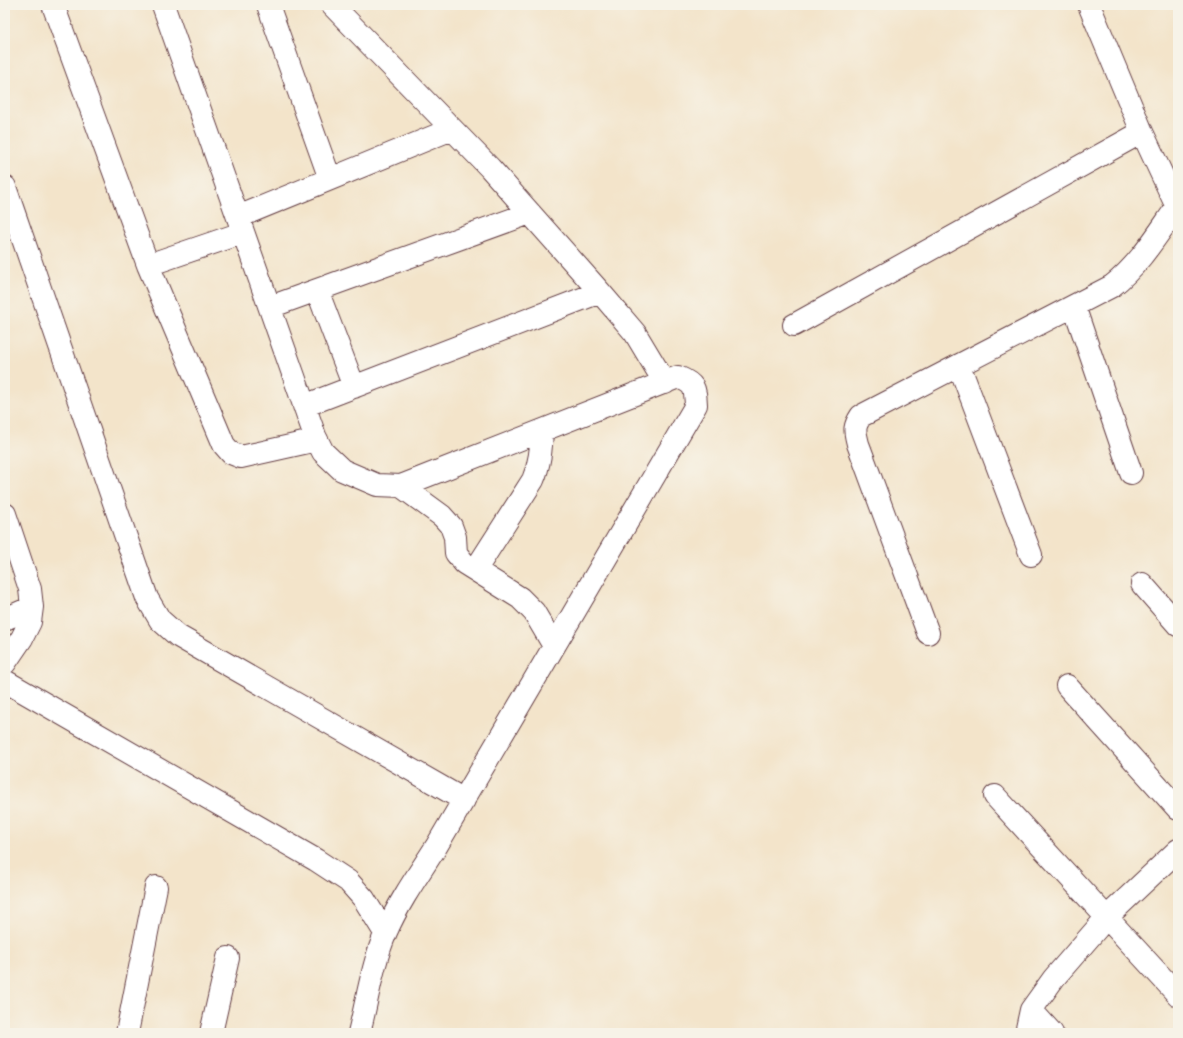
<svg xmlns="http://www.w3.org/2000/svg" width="1183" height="1038" font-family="Mynerve,sans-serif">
  <rect width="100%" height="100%" fill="#f7f3e8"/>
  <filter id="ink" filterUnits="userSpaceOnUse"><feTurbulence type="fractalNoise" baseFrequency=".025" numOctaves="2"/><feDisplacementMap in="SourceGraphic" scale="8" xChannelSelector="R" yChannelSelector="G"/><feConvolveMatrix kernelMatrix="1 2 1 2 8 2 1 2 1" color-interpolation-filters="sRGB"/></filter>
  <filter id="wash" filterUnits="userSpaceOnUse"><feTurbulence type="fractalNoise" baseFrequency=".012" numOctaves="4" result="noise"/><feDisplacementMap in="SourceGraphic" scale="16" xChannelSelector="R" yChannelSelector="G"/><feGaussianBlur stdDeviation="0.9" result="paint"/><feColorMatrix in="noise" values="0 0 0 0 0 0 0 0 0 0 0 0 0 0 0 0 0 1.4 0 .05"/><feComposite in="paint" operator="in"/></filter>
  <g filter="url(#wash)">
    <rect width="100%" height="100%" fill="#f3e4ca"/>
  </g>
  <g filter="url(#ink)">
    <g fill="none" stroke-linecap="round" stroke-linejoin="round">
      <g stroke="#633d43" stroke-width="24">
        <path id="minor" d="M53,5L148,265L224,445L231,453L241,457L317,440
          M163,5L315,436L323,452L342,470L377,485L401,486L678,377C695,384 695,388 696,405L436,847C418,875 399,902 386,932C373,962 367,1001 359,1033
          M268,5L330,179
          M332,5L490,168L600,292L635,333L665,383
          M1089,5L1142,132L1178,209
          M5,187L147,598L160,620L178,636L464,800
          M238,217L452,129
          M148,265L242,233
          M317,290L354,387
          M1074,306L1131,473
          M270,307L530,213
          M794,325L1142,132
          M959,365L1031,555
          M304,406L600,292
          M401,486L442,516L451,526L455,537L456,553L464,563L520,598L534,612L554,646
          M5,514L30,589L32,607L30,622L22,638L5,663
          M476,569L533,480C540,464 541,448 542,431
          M1142,584L1178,625
          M5,619L32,607
          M928,633L858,444C855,431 853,428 861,416L1112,286C1139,265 1157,235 1177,207
          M5,681L316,860L348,881L364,899L385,933
          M1067,686L1178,809
          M995,796L1178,995
          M1031,1010L1052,1033
          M127,1033L156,887
          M211,1033L228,958
          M1026,1033L1031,1010L1054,978L1107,917L1178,850"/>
      </g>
      <use href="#minor" stroke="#fff" stroke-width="22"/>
    </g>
  </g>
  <rect width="1183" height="1038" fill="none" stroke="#f7f3e8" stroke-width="20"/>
</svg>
